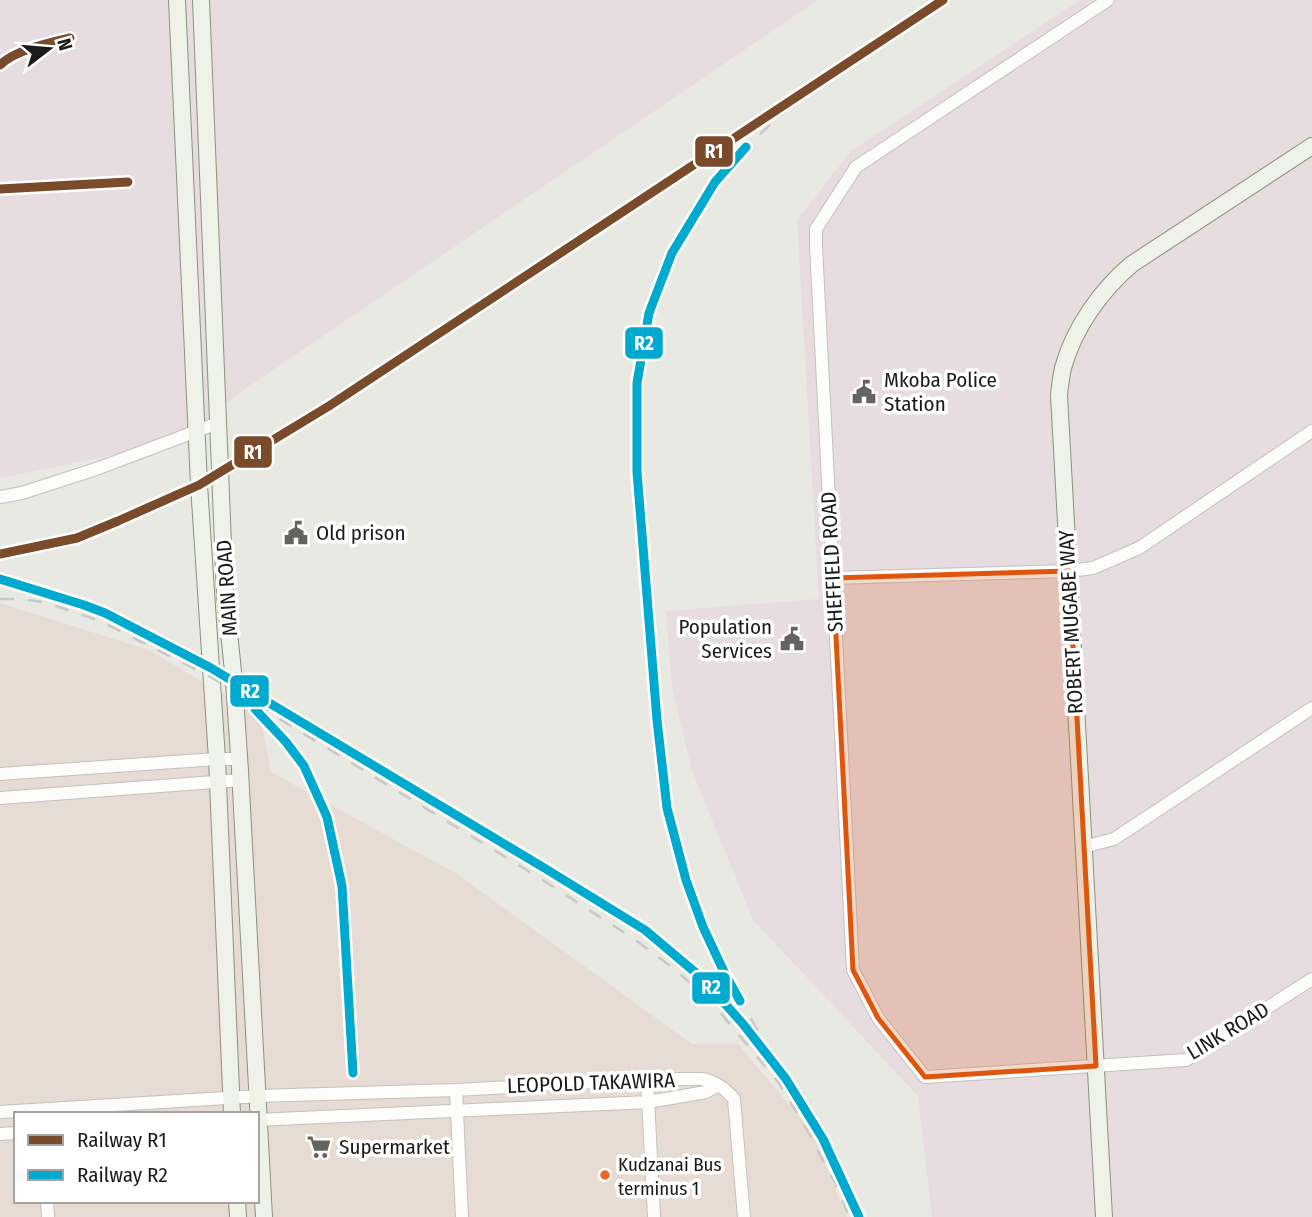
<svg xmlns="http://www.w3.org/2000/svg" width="1312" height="1217" font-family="'Fira Sans Condensed',sans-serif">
  <rect width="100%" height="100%" fill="#e9e9e3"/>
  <path fill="#e7dcd4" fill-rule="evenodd" d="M0,603L149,650L260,716L271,772L457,874L692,1044H738L812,1132L847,1217H0ZM16,1114H257V1201H16Z"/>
  <path fill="#e7dce0" d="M0,0H818L245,389L178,442L0,478Z
    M1080,0H1312V1217H932L918,1096L753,920L692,771L672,688L666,611L819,599L797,220L851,151Z"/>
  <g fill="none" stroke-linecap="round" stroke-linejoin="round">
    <g stroke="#c2c2bf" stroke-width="14">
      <path id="street" d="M1108,0L856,167L816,229V246L853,970L878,1018L925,1077L1186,1060L1312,979
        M0,497L22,493L99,468L218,423
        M833,578L1069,571L1093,568L1139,548L1312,431
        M0,774L217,759H239
        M0,798L241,780
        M1083,847L1114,839L1312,708
        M647,1079L654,1217
        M456,1090L462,1217
        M0,1112L258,1096L456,1090L647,1079H702C714,1081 726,1089 734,1099L744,1217
        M257,1120L648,1102L706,1092L718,1085
        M0,1134L16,1133
        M47,1201L48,1217"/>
    </g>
    <g stroke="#8b927d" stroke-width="18">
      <path id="secondary" d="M177,0L199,485L217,759L232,1114
        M201,0L225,594L234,681L240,771L264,1217
        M237,1201L238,1217
        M1104,1217L1059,395C1060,386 1061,377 1063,368C1074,328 1101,290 1132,264L1312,146"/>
    </g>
    <use href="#street" stroke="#fcfcfb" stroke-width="12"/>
    <use href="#secondary" stroke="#eff2e8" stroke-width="16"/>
    <path stroke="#c9c9c8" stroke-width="2.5" stroke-dasharray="14 14" stroke-linecap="butt" d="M0,65C15,50 49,43 70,38
      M0,189L128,182
      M0,599H21L44,602L100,621L211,677L538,877L634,939L673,968L709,999L779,1083L807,1130L835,1183L849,1217
      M261,714C309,759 334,822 342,885C345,908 345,932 346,955C348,994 350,1034 353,1073
      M786,1079L725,974L703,927L686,880L667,808L657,720L637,472V383L649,313L672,253L715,182L738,155L775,120L819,83"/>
    <g stroke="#fff" stroke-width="14">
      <path id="rail-1" d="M0,65C15,50 49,43 70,38
        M0,189L128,182
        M0,554L77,538L118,521L199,485L329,406L943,0"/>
    </g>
    <g stroke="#fff" stroke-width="14">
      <path id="rail-2" d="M0,579L84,605L105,613L211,668L546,869L645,930L702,978L743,1024L786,1079L823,1139L859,1217
        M255,709L286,742L304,766L327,817L342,886L353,1073
        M740,1001L725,974L703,927L686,880L667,808L657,720L637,472V383L649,313L672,253L715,182L746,147"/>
    </g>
    <use href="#rail-1" stroke="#7a4b2a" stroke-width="9"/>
    <use href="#rail-2" stroke="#00a9ce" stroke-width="9"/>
  </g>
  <path fill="#de560d" fill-opacity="0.2" stroke="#de560d" stroke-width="5" stroke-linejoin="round" d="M1069,571L1096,1066L925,1077L878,1018L853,970L833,578Z"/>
  <defs>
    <g id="civic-bare" transform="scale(1.89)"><path d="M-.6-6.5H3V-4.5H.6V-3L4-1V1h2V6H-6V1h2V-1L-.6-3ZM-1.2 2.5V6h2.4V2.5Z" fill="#636361" stroke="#fff" stroke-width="2.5" paint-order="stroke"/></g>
    <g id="supermarket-bare" transform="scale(1.89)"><path d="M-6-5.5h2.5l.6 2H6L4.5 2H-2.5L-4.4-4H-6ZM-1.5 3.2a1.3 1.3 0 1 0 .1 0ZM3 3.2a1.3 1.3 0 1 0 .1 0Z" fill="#636361" stroke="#fff" stroke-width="2.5" paint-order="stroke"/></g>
  </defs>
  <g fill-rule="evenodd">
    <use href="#civic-bare" x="864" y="392"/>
    <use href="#civic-bare" x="296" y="533"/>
    <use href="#civic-bare" x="792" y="639"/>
    <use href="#supermarket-bare" x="319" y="1147"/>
  </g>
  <circle fill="#f26522" stroke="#fff" stroke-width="2.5" cx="605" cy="1175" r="6"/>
  <g text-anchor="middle" stroke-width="7" stroke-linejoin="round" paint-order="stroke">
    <g font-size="19" fill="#1b1b1b" stroke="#fff" text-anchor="start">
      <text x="618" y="1171">Kudzanai Bus<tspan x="618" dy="24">terminus 1</tspan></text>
    </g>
    <g font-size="21" fill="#1b1b1b" stroke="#fff" text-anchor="start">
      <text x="884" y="387">Mkoba Police<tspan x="884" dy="24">Station</tspan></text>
      <text x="316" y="540">Old prison</text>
      <text x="772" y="634" text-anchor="end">Population<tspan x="772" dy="24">Services</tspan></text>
      <text x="339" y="1154">Supermarket</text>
    </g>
    <g font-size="21" fill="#1b1b1b" stroke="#fff">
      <text transform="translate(832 562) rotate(-93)" y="7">SHEFFIELD ROAD</text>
      <text transform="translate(227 588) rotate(-94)" y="7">MAIN ROAD</text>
      <text transform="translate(1071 622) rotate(-93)" y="7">ROBERT MUGABE WAY</text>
      <text transform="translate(1228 1031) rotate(-31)" y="7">LINK ROAD</text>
      <text transform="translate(591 1083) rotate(-2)" y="7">LEOPOLD TAKAWIRA</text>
    </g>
  </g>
  <g stroke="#fff" stroke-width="2.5">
    <rect x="694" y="135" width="40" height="33" rx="7" fill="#7a4b2a"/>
    <rect x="624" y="326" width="40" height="34" rx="7" fill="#00a9ce"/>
    <rect x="233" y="435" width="40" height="34" rx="7" fill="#7a4b2a"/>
    <rect x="229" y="674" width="41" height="34" rx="7" fill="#00a9ce"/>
    <rect x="691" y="971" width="40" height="34" rx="7" fill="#00a9ce"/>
  </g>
  <g font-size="19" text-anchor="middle" font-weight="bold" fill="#fff">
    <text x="714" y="158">R1</text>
    <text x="644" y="350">R2</text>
    <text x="253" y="459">R1</text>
    <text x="250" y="698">R2</text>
    <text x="711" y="994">R2</text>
  </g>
  <rect x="14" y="1112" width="245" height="91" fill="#ffffff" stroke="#a4a4a4" stroke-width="2"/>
  <rect x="28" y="1135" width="35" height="10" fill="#7a4b2a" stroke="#a4a4a4" stroke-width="2"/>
  <text x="77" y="1147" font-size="21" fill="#1b1b1b">Railway R1</text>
  <rect x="28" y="1170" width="35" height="10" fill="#00a9ce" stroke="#a4a4a4" stroke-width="2"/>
  <text x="77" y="1182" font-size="21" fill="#1b1b1b">Railway R2</text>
  <g transform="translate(49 49) rotate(74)" stroke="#ffffff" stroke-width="5" paint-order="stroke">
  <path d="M0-5L12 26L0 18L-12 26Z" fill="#1b1b1b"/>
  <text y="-10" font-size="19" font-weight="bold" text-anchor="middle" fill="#1b1b1b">N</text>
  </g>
</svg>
